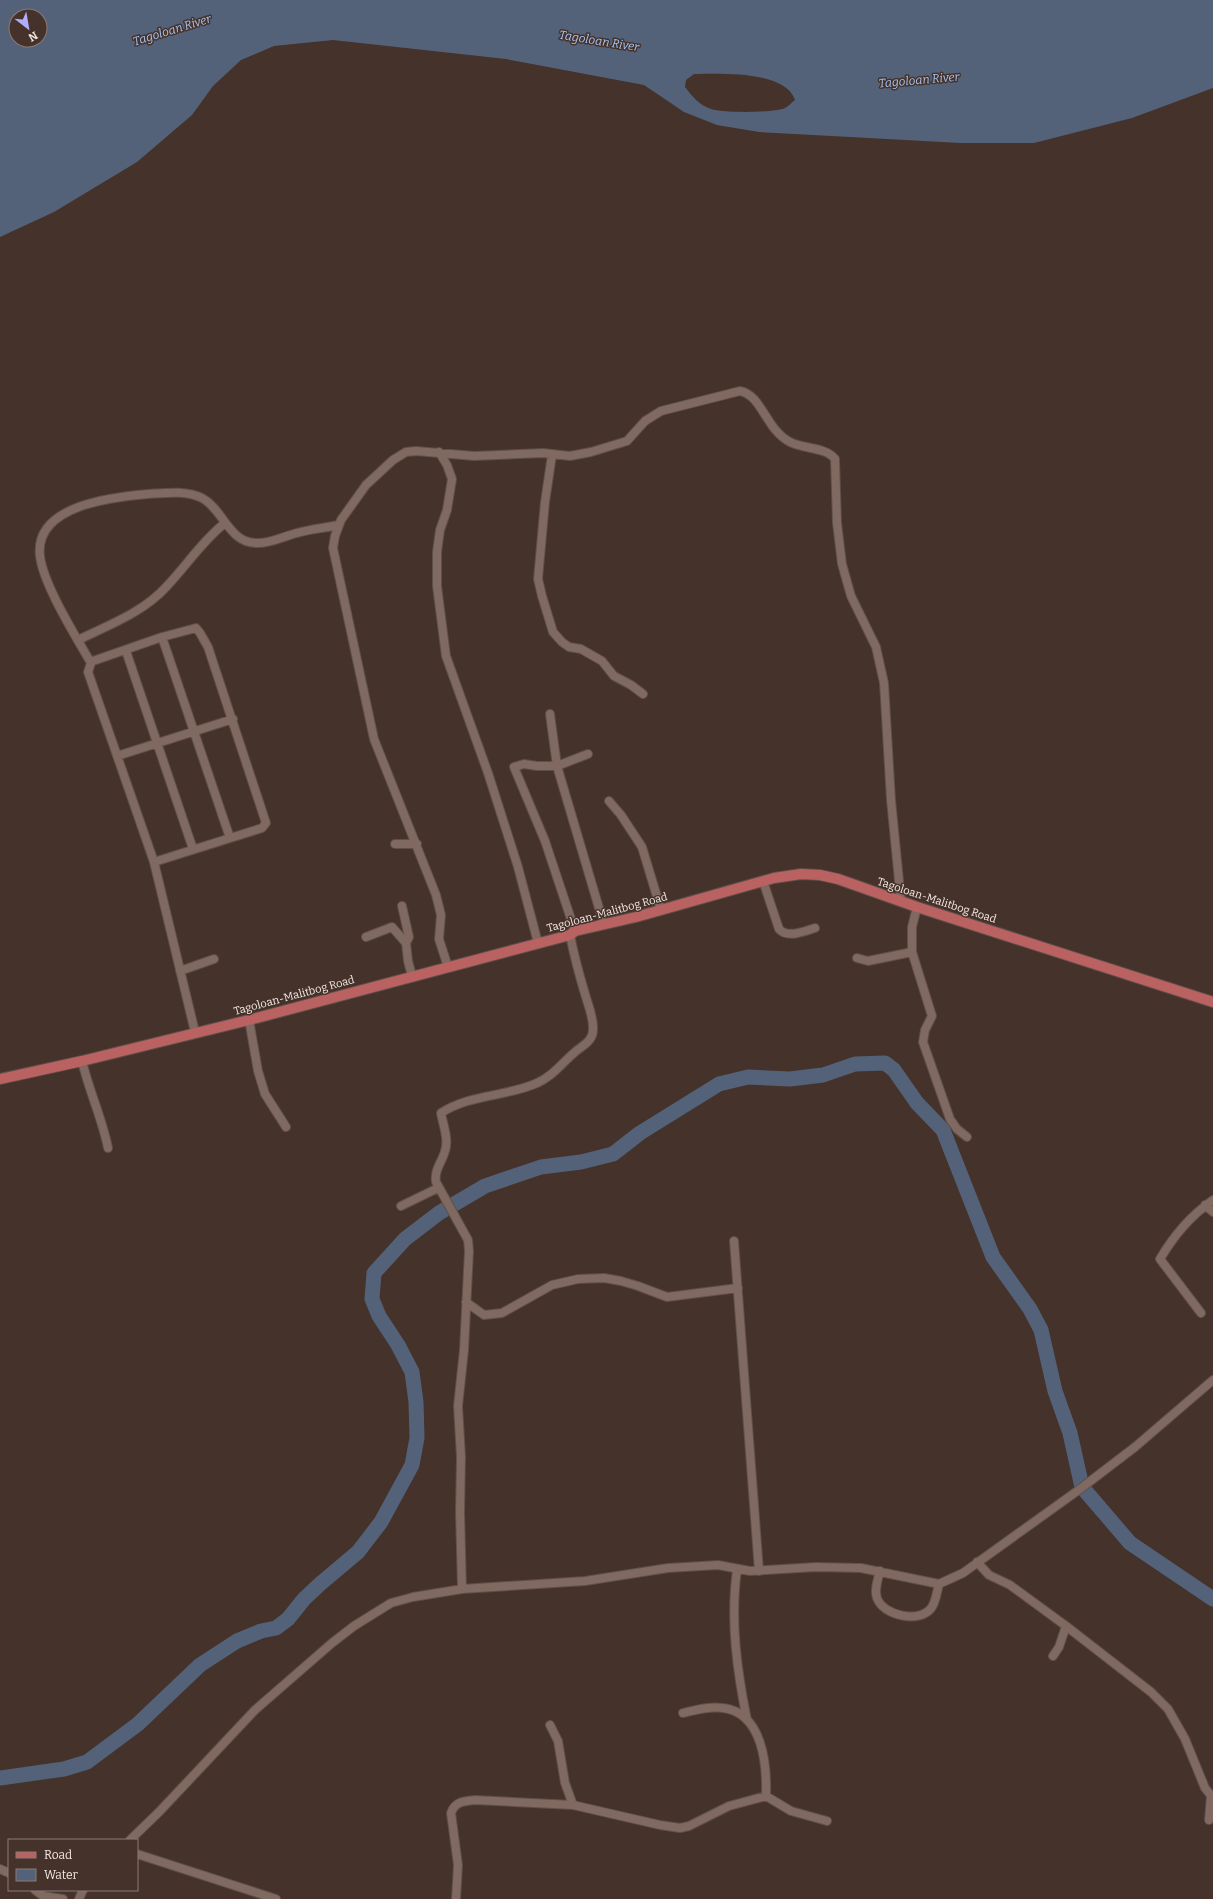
<svg xmlns="http://www.w3.org/2000/svg" width="1213" height="1899" font-family="Bitter,serif">
  <rect width="100%" height="100%" fill="#45322b"/>
  <path fill="#536279" fill-rule="evenodd" d="M0,0H1213V88L1132,118L1034,143H961L759,132L717,125L684,112L644,85L506,59L333,40L274,46L241,60L213,86L192,115L137,162L54,212L0,237ZM16,16H40V40H16ZM694,74C719,74 785,70 795,100C792,102 789,106 785,108C774,113 723,113 711,109C699,105 692,96 685,87L686,80Z"/>
  <g fill="none" stroke-linecap="round" stroke-linejoin="round">
    <path stroke="#536279" stroke-width="15" d="M0,1778L64,1769L87,1762L138,1724L200,1665L237,1641L261,1631L276,1628L288,1619L304,1599L320,1584L358,1552L381,1522L412,1465L417,1438L416,1402L412,1372L398,1345L379,1316L372,1299L374,1273L405,1239L439,1213L485,1186L541,1167L581,1162L613,1154L640,1133L719,1084L748,1077L790,1079L823,1075L855,1064L885,1063L894,1070L917,1103L943,1130L993,1257L1030,1309L1041,1330L1055,1391L1070,1433L1082,1487L1130,1543L1213,1599"/>
    <g stroke="#5f4f49" stroke-width="10">
      <path id="minor" d="M439,452L447,465L452,479L447,510L440,530L437,552V586L446,656L488,773L518,867L538,943
        M552,455L545,502L538,579L542,596L553,632L562,642L569,647L581,649L602,661L614,676L631,685L643,694
        M162,637L230,838
        M78,640C109,625 144,612 167,586C187,565 202,541 225,523
        M126,651L193,849
        M91,663C76,637 43,584 40,556C34,505 113,497 148,494C165,493 186,490 202,498C223,509 229,543 256,543C270,544 284,536 297,533C310,529 325,528 339,525
        M550,714L557,766L604,925
        M117,756L233,719
        M609,801L621,815L642,847L661,910
        M395,844H417
        M154,862L262,828L266,823L208,647L200,633L196,628L162,637L93,661L91,663L88,672L154,862L195,1032
        M763,881L779,929C788,939 804,931 815,928
        M402,906L409,937L406,943
        M917,907L912,927V952L932,1016L925,1030L923,1042L950,1119L957,1129L967,1137
        M575,931L545,841L514,767L524,764L537,766H557L588,754
        M366,937L392,927L406,943L408,961L412,976
        M857,958L868,961L912,952
        M448,967L439,939L441,915L436,895L374,739L333,548L335,536L341,520L366,485L393,460L406,452L416,451L474,456L543,453L570,456L591,452L627,441L645,421L661,411L740,391C762,395 766,430 790,442C803,449 826,447 835,459L837,523L842,564L851,596L876,647L884,683L891,800L901,901
        M180,971L214,959
        M249,1020L258,1071L265,1094L286,1127
        M82,1061C89,1091 102,1118 108,1148
        M1205,1205L1213,1212
        M401,1206L438,1188
        M734,1241L759,1571
        M466,1302L484,1315L502,1313L552,1285L578,1279L604,1278L621,1281L638,1286L667,1297L738,1288
        M1201,1313L1160,1259C1174,1235 1190,1216 1213,1200
        M977,1562L989,1575L1010,1585L1066,1626L1151,1692L1168,1709L1185,1739L1205,1788L1213,1798
        M737,1570C730,1620 737,1671 747,1720
        M880,1571C878,1579 874,1590 877,1598C883,1616 921,1624 932,1607C936,1601 937,1591 939,1584
        M462,1589L460,1512L461,1457L458,1406L464,1350L469,1251L468,1240L436,1182C434,1170 442,1162 445,1151C449,1139 443,1125 441,1113C470,1094 506,1097 537,1083C552,1077 562,1063 575,1052C582,1046 593,1041 593,1030C594,1018 588,1005 585,994C579,974 574,955 570,935
        M1053,1656L1059,1647L1066,1626
        M550,1725L558,1741L565,1783L573,1805
        M766,1796L791,1811L827,1821
        M1209,1820L1211,1796
        M130,1840L159,1812L255,1710L332,1643L354,1626L391,1603L413,1597L462,1589L585,1581L668,1568L718,1565L750,1571L816,1567L861,1568L939,1584L963,1573L1080,1489L1135,1447L1213,1380
        M137,1854L276,1899
        M0,1869L9,1873
        M35,1890L43,1896L63,1899
        M79,1899L83,1890
        M456,1899L458,1865L451,1813C455,1801 465,1801 475,1800L573,1805L660,1825L680,1828L689,1826L729,1806L766,1796C767,1765 763,1713 723,1708C710,1706 696,1710 683,1713"/>
    </g>
    <g stroke="#5f4f49" stroke-width="12">
      <path id="major" d="M0,1079L82,1061L249,1020L570,935L575,931L636,917L774,878L801,874L820,875L838,879L917,907L1213,1002"/>
    </g>
    <use href="#minor" stroke="#7f6961" stroke-width="8"/>
    <use href="#major" stroke="#b96261" stroke-width="10"/>
  </g>
  <g text-anchor="middle" stroke-width="3" stroke-linejoin="round" paint-order="stroke">
    <g font-size="11" fill="#f3e7e2" stroke="#45322b">
      <text transform="translate(937 900) rotate(18)" y="4">Tagoloan-Malitbog Road</text>
      <text transform="translate(607 912) rotate(-15)" y="4">Tagoloan-Malitbog Road</text>
      <text transform="translate(294 995) rotate(-15)" y="4">Tagoloan-Malitbog Road</text>
    </g>
    <g font-size="12" font-style="italic" fill="#a7c4f2" stroke="#45322b">
      <text transform="translate(172 30) rotate(-17)" y="4">Tagoloan River</text>
      <text transform="translate(599 41) rotate(9)" y="4">Tagoloan River</text>
      <text transform="translate(919 80) rotate(-5)" y="4">Tagoloan River</text>
    </g>
  </g>
  <rect x="8" y="1839" width="130" height="52" fill="#45322b" stroke="#8b7a74"/>
  <rect x="16" y="1852" width="20" height="6" fill="#b96261" stroke="#8b7a74"/>
  <text x="44" y="1859" font-size="12" fill="#f3e7e2">Road</text>
  <rect x="16" y="1869" width="20" height="12" fill="#536279" stroke="#8b7a74"/>
  <text x="44" y="1879" font-size="12" fill="#f3e7e2">Water</text>
  <g transform="translate(28 28) rotate(149)"><circle r="19" fill="#45322b" stroke="#8b7a74"/>
  <path d="M0-3L7 15L0 10L-7 15Z" fill="#b1adfa"/>
  <text y="-6" font-size="11" font-weight="bold" text-anchor="middle" fill="#f3e7e2">N</text>
  </g>
</svg>
